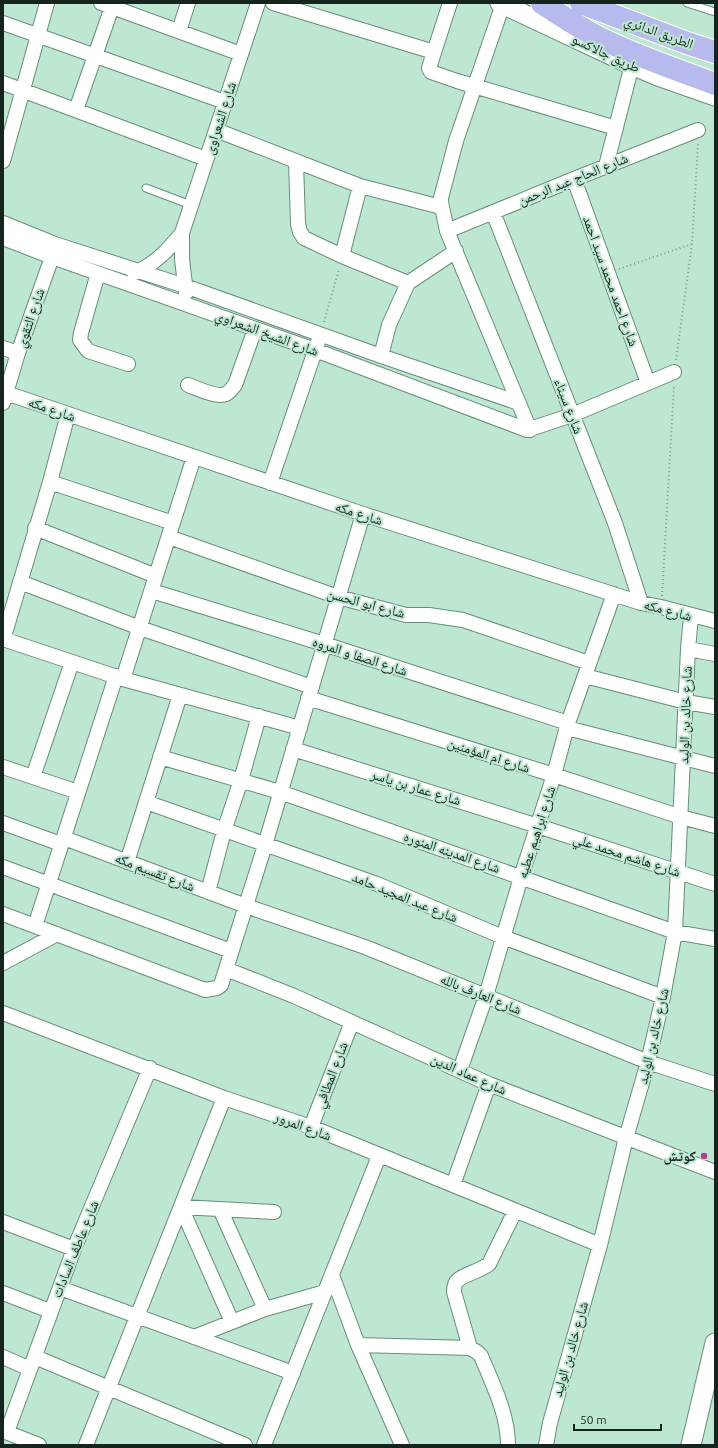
<svg xmlns="http://www.w3.org/2000/svg" width="718" height="1448" font-family="Ubuntu,'Noto Naskh Arabic',sans-serif">
  <rect width="100%" height="100%" fill="#bde7d1"/>
  <g fill="none" stroke-linecap="round" stroke-linejoin="round">
    <g stroke="#668e7a" stroke-width="9">
      <path id="lane" d="M687,3L715,12
        M146,188L191,205"/>
    </g>
    <g stroke="#668e7a" stroke-width="16">
      <path id="street" d="M101,3L241,54
        M273,3L434,52
        M450,3L429,68L431,72L457,81L616,128
        M503,4L456,141L441,198V202L447,231L530,430
        M3,23L225,102
        M179,31L188,3
        M3,83L206,159
        M76,110L112,7
        M216,130L360,186L441,207
        M3,161L47,3
        M296,162L298,224L300,232L304,238L342,256L408,283
        M606,166L632,65
        M574,179L648,383
        M493,212L615,523L641,603
        M3,223L55,244L185,286L381,356L519,403
        M447,231L574,179L698,130
        M3,238L52,257L315,350L527,430L572,415L674,372
        M342,256L360,186
        M98,273L81,333L80,340L88,351L128,364
        M134,273C154,265 168,250 182,233
        M186,293L182,259V233L258,3
        M3,348L18,353
        M381,356L389,325L408,283L456,251
        M188,385C197,388 216,398 226,394C230,392 232,388 235,385L255,329
        M6,393L363,514L641,603L661,607L715,621
        M3,403L18,353L52,257
        M50,482L173,523
        M270,483L318,342
        M35,528L156,576
        M169,537L338,597L406,615H429L463,620L589,663
        M20,582L140,628L312,687
        M152,591L324,644L568,723
        M3,639L72,662
        M3,640L50,482L68,414
        M688,649L715,654
        M585,676L686,702L715,707
        M123,679L300,728
        M308,698L554,775L681,817L715,826
        M567,728L715,766
        M293,749L538,826L715,884
        M160,757L280,792L675,932L715,939
        M3,767L78,792
        M33,777L72,662L123,679L194,457
        M146,802L377,884L503,937L663,997
        M3,823L61,844
        M64,838L246,906L365,947L648,1062L715,1084
        M127,862L180,695
        M3,867L231,951
        M208,892L224,831L241,780L259,716
        M3,914L205,990L217,988L221,985L265,845L363,514
        M35,926L116,676
        M3,963L57,934
        M226,969L294,996L489,1084L715,1172
        M3,1013L224,1098L311,1127L600,1245
        M460,1070L486,996L521,877L554,775L568,723L614,594
        M311,1127L352,1022
        M453,1185L489,1084
        M220,1209L265,1309
        M3,1222L74,1249
        M332,1275L358,1345L402,1445
        M60,1288L293,1373
        M3,1293L50,1311
        M232,1322L181,1207L274,1212
        M194,1337L265,1309L325,1292
        M358,1345L470,1348L477,1352L481,1356C493,1385 508,1414 508,1445
        M470,1348L454,1292C454,1288 454,1283 458,1280C465,1274 480,1271 489,1264L515,1211
        M3,1357L30,1369
        M35,1357L245,1445
        M3,1431L39,1445
        M7,1432L74,1249L150,1068
        M86,1445L224,1098
        M264,1445L379,1156
        M546,1445L550,1423L600,1245L626,1138L648,1062L663,997L675,932L688,649L691,616"/>
    </g>
    <g stroke="#668e7a" stroke-width="21">
      <path id="secondary" d="M500,3L632,65L658,76L715,96
        M691,1445L715,1343"/>
    </g>
    <g stroke="#fff" stroke-width="24">
      <path id="highway" d="M542,3C560,15 578,27 598,37C635,56 676,69 715,84
        M581,3L687,43L715,52"/>
    </g>
    <path stroke="#7c9c8c" stroke-width="2" stroke-dasharray="1 3" stroke-linecap="butt" d="M619,269L692,244
      M324,322L339,269
      M676,360L692,244L698,144
      M662,596L674,386"/>
    <use href="#lane" stroke="#fff" stroke-width="7"/>
    <use href="#street" stroke="#fff" stroke-width="14"/>
    <use href="#secondary" stroke="#fff" stroke-width="19"/>
    <use href="#highway" stroke="#b7baed" stroke-width="22"/>
  </g>
  <circle fill="#b63c90" stroke="#bde7d1" stroke-width="1.5" cx="704" cy="1156" r="4"/>
  <g text-anchor="middle" stroke-width="4" stroke-linejoin="round" paint-order="stroke">
    <g font-size="14" fill="#15251d" stroke="#bde7d1">
      <text transform="translate(659 32) rotate(20)" y="5">الطريق الدائري</text>
      <text transform="translate(606 53) rotate(25)" y="5">طريق جالاكسو</text>
      <text transform="translate(220 118) rotate(-72)" y="5">شارع الشعراوى</text>
      <text transform="translate(573 179) rotate(-22)" y="5">شارع الحاج عبد الرحمن</text>
      <text transform="translate(611 281) rotate(70)" y="5">شارع احمد محمد سيد احمد</text>
      <text transform="translate(30 318) rotate(-71)" y="5">شارع التقوي</text>
      <text transform="translate(267 333) rotate(20)" y="5">شارع الشيخ الشعراوي</text>
      <text transform="translate(569 406) rotate(69)" y="5">شارع سيناء</text>
      <text transform="translate(52 409) rotate(19)" y="5">شارع مكه</text>
      <text transform="translate(359 513) rotate(18)" y="5">شارع مكه</text>
      <text transform="translate(366 603) rotate(15)" y="5">شارع ابو الحسن</text>
      <text transform="translate(668 610) rotate(15)" y="5">شارع مكه</text>
      <text transform="translate(360 656) rotate(18)" y="5">شارع الصفا و المروه</text>
      <text transform="translate(685 715) rotate(-88)" y="5">شارع خالد بن الوليد</text>
      <text transform="translate(489 755) rotate(18)" y="5">شارع ام المؤمنين</text>
      <text transform="translate(416 787) rotate(17)" y="5">شارع عمار بن ياسر</text>
      <text transform="translate(536 832) rotate(-72)" y="5">شارع ابراهيم عطيه</text>
      <text transform="translate(452 852) rotate(19)" y="5">شارع المدينه المنوره</text>
      <text transform="translate(627 855) rotate(18)" y="5">شارع هاشم محمد علي</text>
      <text transform="translate(155 872) rotate(21)" y="5">شارع تقسيم مكه</text>
      <text transform="translate(405 897) rotate(22)" y="5">شارع عبد المجيد حامد</text>
      <text transform="translate(481 994) rotate(22)" y="5">شارع العارف بالله</text>
      <text transform="translate(653 1036) rotate(-77)" y="5">شارع خالد بن الوليد</text>
      <text transform="translate(469 1074) rotate(24)" y="5">شارع عماد الدين</text>
      <text transform="translate(331 1075) rotate(-69)" y="5">شارع المطافي</text>
      <text transform="translate(303 1126) rotate(20)" y="5">شارع المرور</text>
      <text transform="translate(75 1249) rotate(-68)" y="5">شارع عاطف السادات</text>
      <text transform="translate(570 1349) rotate(-74)" y="5">شارع خالد بن الوليد</text>
    </g>
    <g font-size="14" font-weight="bold" fill="#15251d" stroke="#bde7d1" text-anchor="end">
      <text x="696" y="1161">كوتش</text>
    </g>
  </g>
  <rect width="718" height="1448" fill="none" stroke="#15251d" stroke-width="8"/>
  <path d="M574 1424v6h87v-6" fill="none" stroke="#15251d" stroke-width="2"/>
  <text x="580" y="1424" font-size="12" fill="#15251d" stroke="#bde7d1" stroke-width="3" paint-order="stroke">50 m</text>
</svg>
